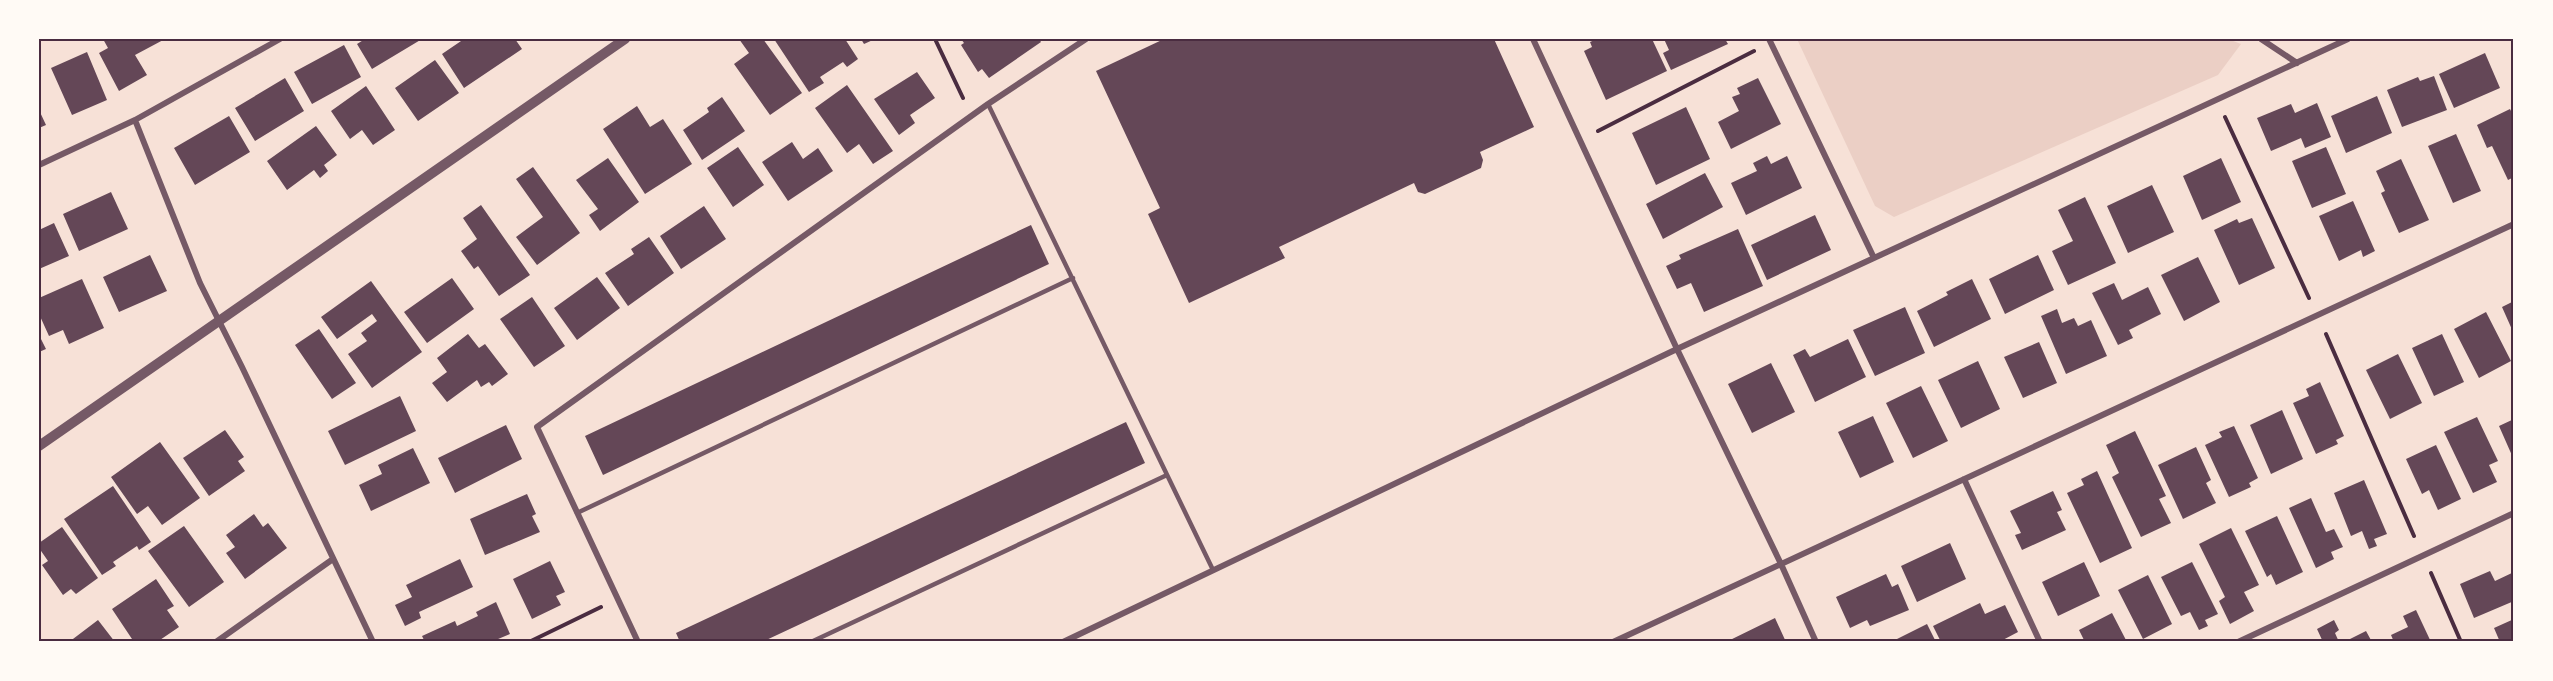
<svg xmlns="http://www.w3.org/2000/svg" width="2553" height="681" font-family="'Sofia Sans Condensed',sans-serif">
  <rect width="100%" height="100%" fill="#f7e1d7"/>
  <path fill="#ebcfc5" d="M1797,39H2228L2241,44L2218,75L1894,217L1875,206Z"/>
  <path fill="#644757" d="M103,39H165L135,55L147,75L119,91L99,53L108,48Z
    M365,39H422L372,69L357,44Z
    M464,39H515L522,49L464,88L442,54Z
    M739,39H763L802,93L770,115L734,64L749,53Z
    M774,39H845L858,59L847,67L843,62L820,77L824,83L809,92Z
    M861,39H875L864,44Z
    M961,39H1039L1041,42L989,78L982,69L978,72L961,45L964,43Z
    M1164,39H1494L1534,127L1480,152L1483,160L1481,168L1425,194L1418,192L1414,183L1279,247L1285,258L1189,303L1148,214L1160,208L1096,71Z
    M1597,39H1652L1667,71L1606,100L1584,51L1592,47L1590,42Z
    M1664,39H1725L1728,44L1671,70L1663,53L1669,50Z
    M344,45L361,77L312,104L294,72Z
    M87,52L107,100L72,115L51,68Z
    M2485,53L2500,88L2454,108L2439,74Z
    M435,60L459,93L418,121L395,88Z
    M917,72L935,98L910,115L915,123L899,135L874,99Z
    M2434,76L2447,110L2402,127L2387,90L2418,77L2420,81Z
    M285,78L304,111L255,141L235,108Z
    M1758,78L1781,124L1731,149L1718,122L1739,111L1732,97L1740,94L1737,88Z
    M847,85L893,151L873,164L859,144L847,153L815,108Z
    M366,86L395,130L373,145L362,130L350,139L331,111Z
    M2377,96L2392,133L2346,153L2331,116Z
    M722,97L745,131L702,160L683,130L709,112L707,108Z
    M2317,103L2331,137L2305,148L2301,138L2271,151L2257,118L2291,104L2295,113Z
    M637,106L650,127L663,119L692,164L645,194L603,129Z
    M1686,107L1710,159L1656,185L1632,133Z
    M2510,109L2514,117V177L2508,180L2492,146L2487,148L2477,125Z
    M39,110L46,125L39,128Z
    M229,116L250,152L195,185L174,148Z
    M316,126L337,155L324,165L328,171L320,178L314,170L287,190L267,161Z
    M2456,134L2481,191L2453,203L2428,146Z
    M792,142L803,159L818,148L833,171L788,201L762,162Z
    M738,147L764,185L733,207L707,168Z
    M2326,147L2346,194L2312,208L2292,161Z
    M1767,156L1771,164L1787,156L1802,188L1746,215L1731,183L1757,171L1753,163Z
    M608,158L639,202L600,231L589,215L598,209L576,180Z
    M2221,158L2241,202L2202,220L2183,176Z
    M2401,159L2429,220L2399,233L2381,193L2385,191L2376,171Z
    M533,167L580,233L537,265L516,237L543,217L516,179Z
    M1705,173L1723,207L1663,239L1646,204Z
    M2152,185L2174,232L2128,253L2107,206Z
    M111,192L128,229L79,251L63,214Z
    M2085,197L2116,263L2068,285L2052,251L2073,241L2058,210Z
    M2353,201L2375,251L2363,257L2361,250L2339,261L2319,216Z
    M481,205L530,275L499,296L478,266L474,269L461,251L477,239L463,218Z
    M704,206L726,239L681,269L660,236Z
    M1815,215L1831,250L1767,280L1751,245Z
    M2252,218L2275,268L2239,285L2214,230L2237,219L2239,223Z
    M54,223L69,256L39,269V230Z
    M1031,225L1049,264L603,475L585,436Z
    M1738,229L1763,286L1704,312L1691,283L1677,289L1666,266L1681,259L1679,255Z
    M649,237L674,273L628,306L605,273L634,254L631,249Z
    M150,255L167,291L119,312L103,277Z
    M2038,255L2054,290L2005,314L1989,279Z
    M2198,257L2220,302L2184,321L2161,275Z
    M597,277L620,308L577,340L554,308Z
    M452,278L474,309L427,343L404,312Z
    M82,279L104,328L69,344L63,330L49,336L39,314V298Z
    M1972,279L1991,319L1934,347L1917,311L1948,295L1946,292Z
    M371,281L422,352L372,388L348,354L367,341L361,333L377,321L372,314L337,339L321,317Z
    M2114,283L2122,300L2148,287L2161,314L2129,330L2133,338L2118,345L2092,293Z
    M532,297L565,346L534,367L500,319Z
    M2514,301V334L2502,307Z
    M1905,307L1925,353L1875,376L1853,330Z
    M2057,309L2062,323L2074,318L2078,326L2091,320L2107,356L2066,374L2041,316Z
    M2486,312L2511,361L2479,378L2454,329Z
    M319,329L356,383L332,399L295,345Z
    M468,334L479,348L485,344L508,374L492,386L489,382L481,387L477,380L447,402L432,383L447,372L437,358Z
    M2442,334L2464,382L2434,396L2412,348Z
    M39,335L46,349L39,352Z
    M1848,339L1866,377L1815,402L1793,355L1805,349L1810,357Z
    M2039,342L2057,383L2023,398L2004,357Z
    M2398,354L2422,403L2390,419L2366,370Z
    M1978,361L2000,409L1961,428L1938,380Z
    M1771,363L1795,412L1752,433L1728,384Z
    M2320,382L2344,436L2336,440L2338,444L2316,454L2293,403L2309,396L2306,389Z
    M1921,386L1948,441L1913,458L1886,403Z
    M400,396L416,431L345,465L328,431Z
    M2282,410L2303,459L2271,474L2250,425Z
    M1873,416L1894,462L1860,478L1838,432Z
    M2477,417L2498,461L2489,465L2497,482L2473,493L2444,432Z
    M2514,419V460L2499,426Z
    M1126,422L1145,463L762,642H680L676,633Z
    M506,425L522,459L455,493L438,458Z
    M2234,426L2258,478L2249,483L2251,487L2229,497L2205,445L2222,437L2219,432Z
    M225,430L244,457L238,461L245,471L209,496L183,458Z
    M2135,431L2166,496L2159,499L2171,523L2141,537L2112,477L2119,473L2106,445Z
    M160,442L200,498L162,525L148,506L137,514L111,477Z
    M2436,445L2461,499L2438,510L2429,490L2422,494L2406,459Z
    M2196,447L2211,480L2206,483L2216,503L2183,519L2158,465Z
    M413,448L430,483L371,511L359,485L382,474L378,465Z
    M2097,471L2132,548L2100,563L2067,493L2084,485L2081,479Z
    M2364,480L2387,534L2374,539L2377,546L2369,549L2362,531L2351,536L2334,493Z
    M113,486L151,542L139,550L137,546L113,562L116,566L102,575L64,519Z
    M2053,491L2062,510L2057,512L2066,530L2022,550L2015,535L2021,533L2010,511Z
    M527,494L536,514L532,516L540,532L485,555L470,519Z
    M2311,498L2326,532L2334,529L2343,547L2331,552L2334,559L2316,568L2289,508Z
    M254,514L263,527L268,523L287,548L245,579L226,553L235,547L226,535Z
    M2277,516L2303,572L2276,585L2271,574L2267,577L2245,531Z
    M184,526L224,582L189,607L148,551Z
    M62,527L98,578L76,594L71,589L63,595L42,565L48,561L39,548V543Z
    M2231,528L2259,585L2244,592L2254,611L2230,624L2219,601L2225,597L2199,544Z
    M1950,543L1966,579L1917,602L1901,566Z
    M460,559L473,587L419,612L421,618L405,626L395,605L412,597L406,585Z
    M550,561L565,592L556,596L561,605L532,619L513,579Z
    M2084,562L2100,596L2058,616L2042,582Z
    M2192,562L2218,614L2205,620L2208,626L2199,630L2190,612L2181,616L2161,577Z
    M2490,571L2495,581L2514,572V601L2474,618L2460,584Z
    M1886,574L1892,587L1898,584L1909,610L1870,626L1867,620L1850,628L1836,597Z
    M2148,575L2172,624L2143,639L2118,590Z
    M156,579L174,606L167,610L179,627L157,642H134L112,609Z
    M496,602L510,634L491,642H425L422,636L455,621L457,626L478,616L476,612Z
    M1980,603L1985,614L2005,605L2018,632L1999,642H1941L1933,626Z
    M2416,610L2431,642H2394L2391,635L2408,627L2403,616Z
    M2112,613L2127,642H2085L2079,630Z
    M1775,618L1786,642H1726Z
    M2514,619V642H2500L2494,628Z
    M98,620L115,642H69Z
    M2334,620L2339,630L2335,633L2339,642H2323L2317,629Z
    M1927,624L1936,642H1891Z
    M2366,631L2372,642H2344Z"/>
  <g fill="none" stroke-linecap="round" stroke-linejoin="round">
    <path stroke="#4a2c40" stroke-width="4" d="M935,39L963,98
      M2225,117L2309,298
      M1598,131L1754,51
      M2326,334L2414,536
      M2431,573L2461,642
      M529,642L601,607"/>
    <path stroke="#755966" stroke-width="4.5" d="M988,104L1213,570
      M577,513L1073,278
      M811,642L1167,475"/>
    <path stroke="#755966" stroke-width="6" d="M1533,39L1677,349L1781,564L1816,642
      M1769,39L1874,258
      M2261,39L2297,63
      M135,120L200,283L242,367L373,642
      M39,165L135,120L280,39
      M1964,479L2040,642
      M216,642L333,559
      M638,642L537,427L988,104L1086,39
      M1063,642L1677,349L2348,39
      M1613,642L2514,224
      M2238,642L2514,513"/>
    <path stroke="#755966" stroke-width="10" d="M39,446L625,39"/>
  </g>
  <rect width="2553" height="681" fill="none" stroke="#fffaf5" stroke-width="81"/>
  <rect x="40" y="40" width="2472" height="600" fill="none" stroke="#4a2c40" stroke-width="2"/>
</svg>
